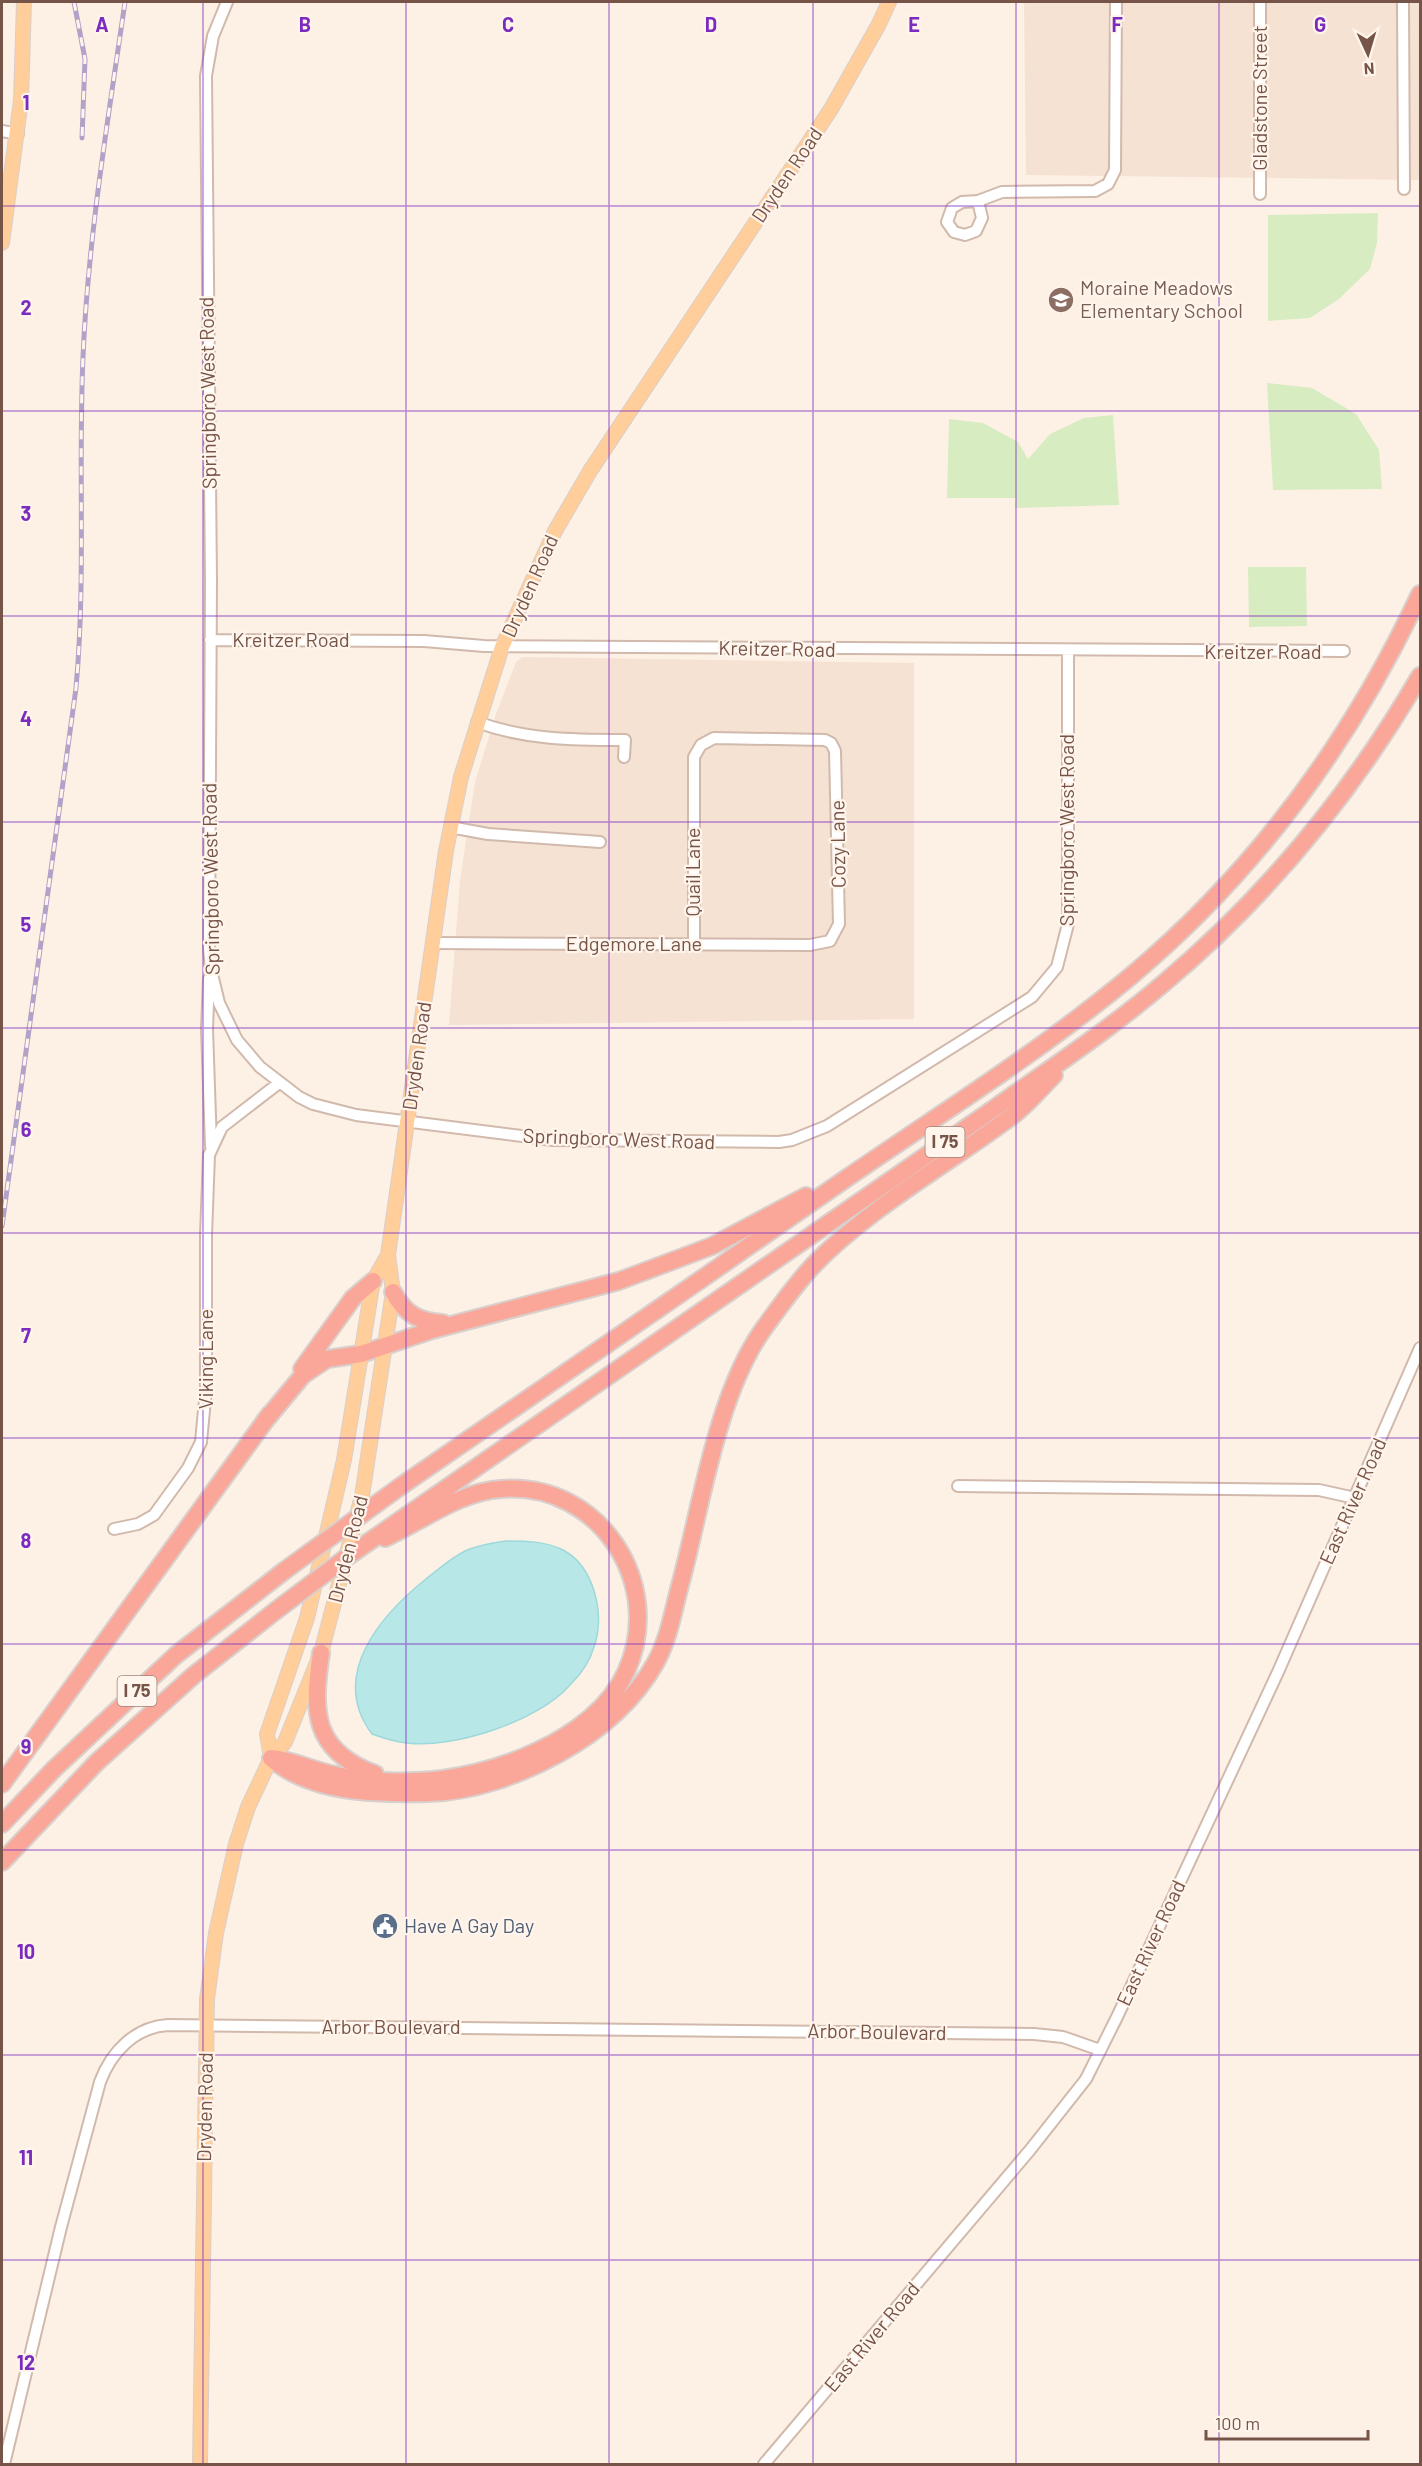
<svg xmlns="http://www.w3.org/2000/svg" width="1422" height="2466" font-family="Barlow,sans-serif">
  <rect width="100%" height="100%" fill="#fdf1e5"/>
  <path fill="#f5e2d3" d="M1024,2H1420V180L1026,175Z
    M522,657L914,663V1019L449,1025L460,880L475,782L496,714L516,662Z"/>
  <path fill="#d8ecc2" d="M1378,213L1377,243L1370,269L1339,299L1310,318L1268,321V215Z
    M1267,383L1312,388L1356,414L1379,450L1382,489L1273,490Z
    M1113,415L1119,505L1015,508L1016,498H947L949,419L983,423L1018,442L1028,459L1050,434L1084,418Z
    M1248,567H1306L1307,626L1249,627Z"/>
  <path fill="#b8e7e8" stroke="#9ed8da" stroke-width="1.5" d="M505,1541C526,1541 545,1541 563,1550C595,1567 605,1615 594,1647C590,1661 580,1675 570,1685C539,1721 453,1749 407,1743C394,1742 383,1738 372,1734C328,1675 381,1615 427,1578C439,1569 451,1558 465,1551C477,1545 492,1543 505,1541Z"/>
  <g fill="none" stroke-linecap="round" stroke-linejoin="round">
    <g stroke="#d1b9ac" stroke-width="14">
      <path id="minor" d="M227,2L213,36L206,76L211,581L209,948L211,970L219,1003L237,1040L260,1067L299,1097L313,1104L356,1115L553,1140L779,1142L792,1140L827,1126L1032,997L1057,967L1068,924V651
        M1260,2V194
        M1403,2L1404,189
        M2,131L18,134
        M978,201L982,218L976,231L965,235L954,232L947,222L952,208L962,202L978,201L1002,192L1095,191L1108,184L1115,170L1116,2
        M210,640L424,641L484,646L1344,651
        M477,722C525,740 574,740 625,740L624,757
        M450,827L488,834L600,842
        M434,943L810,945L830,941L839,924L835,751L831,743L825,740L714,738L701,745L694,757V944
        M209,979L207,1029L211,1146
        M958,1486L1319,1490L1355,1498
        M114,1529L138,1524L154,1515L188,1468L201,1442L206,1389V1235L209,1155L222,1127L279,1083
        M4,2464L61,2227L100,2082C111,2052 135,2027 168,2025L1034,2034L1063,2037L1100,2050
        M764,2464L1030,2150L1086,2079L1117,2017L1278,1672L1420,1348"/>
    </g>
    <g stroke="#d9cfcc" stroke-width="16">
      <path id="major" d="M2,243L21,100L24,2
        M271,1758L267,1734L307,1618L344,1460L373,1281L388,1255
        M200,2464L207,1999L216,1933L236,1844L248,1807L271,1758L285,1742L321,1653L362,1496L393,1292L388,1255L446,851L461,777L502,647L555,531L590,471L831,109L879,24L889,2"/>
    </g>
    <g stroke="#d9cfcc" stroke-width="20">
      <path id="highway" d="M393,1292C405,1314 419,1322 443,1323
        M302,1369L353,1298L373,1281
        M264,1422L303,1375L327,1359L361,1354L432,1330L619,1281L712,1246L806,1196
        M401,1486C549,1384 697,1283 844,1180C940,1114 1041,1051 1131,976C1256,871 1351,741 1420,594
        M347,1557L992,1110C1050,1069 1110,1029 1164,983C1266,897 1353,791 1420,676
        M321,1653C312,1712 313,1751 375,1774
        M271,1758C311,1794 378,1794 429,1793C472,1792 520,1775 558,1754C598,1732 633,1703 656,1662C668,1640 673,1613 679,1589C701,1510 715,1399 762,1331C777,1310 792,1289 809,1270C862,1212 948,1164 1012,1116C1027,1105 1040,1089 1054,1075
        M271,1758C294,1760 313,1771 336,1775C361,1781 392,1782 417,1781C488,1779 595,1741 626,1672C666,1585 600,1481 501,1489C458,1492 423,1521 385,1538
        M2,1784L270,1414
        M2,1824L54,1769L176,1655L284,1571
        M2,1862L97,1762L194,1675L274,1612"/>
    </g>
    <use href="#minor" stroke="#fff" stroke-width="10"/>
    <use href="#major" stroke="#ffce9a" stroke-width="14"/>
    <use href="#highway" stroke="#faa799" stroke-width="16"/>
    <g stroke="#b2a2c8" stroke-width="5">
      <path id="rail" d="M74,2L85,59L82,138
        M2,1226L76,688C86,578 78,468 83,357C88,238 108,120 125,2"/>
    </g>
    <use href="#rail" stroke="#fff5ec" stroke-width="3" stroke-dasharray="9" stroke-linecap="butt"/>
    <g stroke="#d9cfcc" stroke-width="20" stroke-linecap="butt">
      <path id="highway-bridge" d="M284,1571L401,1486
        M274,1612L347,1557"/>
    </g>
    <use href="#highway-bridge" stroke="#faa799" stroke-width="16"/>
  </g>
  <path fill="none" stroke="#7b2cbf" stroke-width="1.5" stroke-opacity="0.55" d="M203,2V2464M406,2V2464M609,2V2464M813,2V2464M1016,2V2464M1219,2V2464M2,206H1420M2,411H1420M2,616H1420M2,822H1420M2,1028H1420M2,1233H1420M2,1438H1420M2,1644H1420M2,1850H1420M2,2055H1420M2,2260H1420"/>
  <defs>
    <g id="school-disc" transform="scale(1.35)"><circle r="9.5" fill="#8d6e63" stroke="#fff5ec"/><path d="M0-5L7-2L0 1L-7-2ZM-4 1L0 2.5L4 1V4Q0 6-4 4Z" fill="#fff"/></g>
    <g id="civic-disc" transform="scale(1.35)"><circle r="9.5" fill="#5c6f8a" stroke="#fff5ec"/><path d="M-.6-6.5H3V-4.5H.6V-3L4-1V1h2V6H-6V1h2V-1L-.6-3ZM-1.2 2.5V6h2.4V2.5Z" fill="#fff"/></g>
  </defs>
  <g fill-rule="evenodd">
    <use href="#school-disc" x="1061" y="300"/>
    <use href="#civic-disc" x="385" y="1926"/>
  </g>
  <g text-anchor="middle" stroke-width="4.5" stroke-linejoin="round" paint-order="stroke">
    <g fill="#fff5ec" stroke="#a08479" stroke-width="1.5">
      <rect x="925.5" y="1127" width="39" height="30" rx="4.5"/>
      <rect x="117.5" y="1676" width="39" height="30" rx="4.5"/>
    </g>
    <g font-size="18" font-weight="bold" fill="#775448">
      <text x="945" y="1148">I 75</text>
      <text x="137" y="1697">I 75</text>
    </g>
    <g font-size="20" fill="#775448" stroke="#fff5ec">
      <text transform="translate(1260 98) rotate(-90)" y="7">Gladstone Street</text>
      <text transform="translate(787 175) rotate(-56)" y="7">Dryden Road</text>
      <text transform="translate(208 393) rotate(-91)" y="7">Springboro West Road</text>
      <text transform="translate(530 586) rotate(-66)" y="7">Dryden Road</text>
      <text x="291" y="647">Kreitzer Road</text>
      <text transform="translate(777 649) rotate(1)" y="7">Kreitzer Road</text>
      <text x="1263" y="659">Kreitzer Road</text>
      <text transform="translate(1067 830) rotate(-90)" y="7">Springboro West Road</text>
      <text transform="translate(838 844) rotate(-91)" y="7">Cozy Lane</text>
      <text transform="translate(693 872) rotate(-90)" y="7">Quail Lane</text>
      <text transform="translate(211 879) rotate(-91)" y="7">Springboro West Road</text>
      <text x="634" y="951">Edgemore Lane</text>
      <text transform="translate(417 1056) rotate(-82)" y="7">Dryden Road</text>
      <text transform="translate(619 1139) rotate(2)" y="7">Springboro West Road</text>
      <text transform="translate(206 1359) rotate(-90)" y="7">Viking Lane</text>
      <text transform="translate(1353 1501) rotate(-66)" y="7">East River Road</text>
      <text transform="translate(348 1549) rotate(-76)" y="7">Dryden Road</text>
      <text transform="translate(1151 1943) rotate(-65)" y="7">East River Road</text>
      <text x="391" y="2034">Arbor Boulevard</text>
      <text transform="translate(877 2032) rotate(1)" y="7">Arbor Boulevard</text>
      <text transform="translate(205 2107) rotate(-89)" y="7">Dryden Road</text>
      <text transform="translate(872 2337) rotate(-50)" y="7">East River Road</text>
    </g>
    <g font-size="20" fill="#785e54" stroke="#fff5ec" text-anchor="start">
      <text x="1080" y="295">Moraine Meadows<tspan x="1080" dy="23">Elementary School</tspan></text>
    </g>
    <g font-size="20" fill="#4e5e75" stroke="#fff5ec" text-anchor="start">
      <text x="404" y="1933">Have A Gay Day</text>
    </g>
  </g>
  <g font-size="20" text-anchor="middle" font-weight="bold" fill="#7b2cbf" stroke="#fff5ec" stroke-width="4.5" stroke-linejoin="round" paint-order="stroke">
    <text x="102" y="32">A</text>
    <text x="305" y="32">B</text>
    <text x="508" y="32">C</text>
    <text x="711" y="32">D</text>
    <text x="914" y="32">E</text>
    <text x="1117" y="32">F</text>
    <text x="1320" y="32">G</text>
    <text x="26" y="110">1</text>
    <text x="26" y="315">2</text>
    <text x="26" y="521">3</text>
    <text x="26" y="726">4</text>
    <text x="26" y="932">5</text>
    <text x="26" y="1137">6</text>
    <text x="26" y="1343">7</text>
    <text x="26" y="1548">8</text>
    <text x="26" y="1754">9</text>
    <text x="26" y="1959">10</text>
    <text x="26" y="2165">11</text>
    <text x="26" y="2370">12</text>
  </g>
  <rect width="1422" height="2466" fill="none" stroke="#775448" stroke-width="6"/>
  <g transform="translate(1368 54) rotate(176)" stroke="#fff5ec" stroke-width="4.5" paint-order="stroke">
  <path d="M0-4.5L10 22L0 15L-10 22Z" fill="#775448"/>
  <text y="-9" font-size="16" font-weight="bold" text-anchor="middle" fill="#775448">N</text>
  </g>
  <path d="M1206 2430v9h162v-9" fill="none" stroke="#775448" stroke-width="3"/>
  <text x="1215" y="2430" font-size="18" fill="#775448" stroke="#fff5ec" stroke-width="4.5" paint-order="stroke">100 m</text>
</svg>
